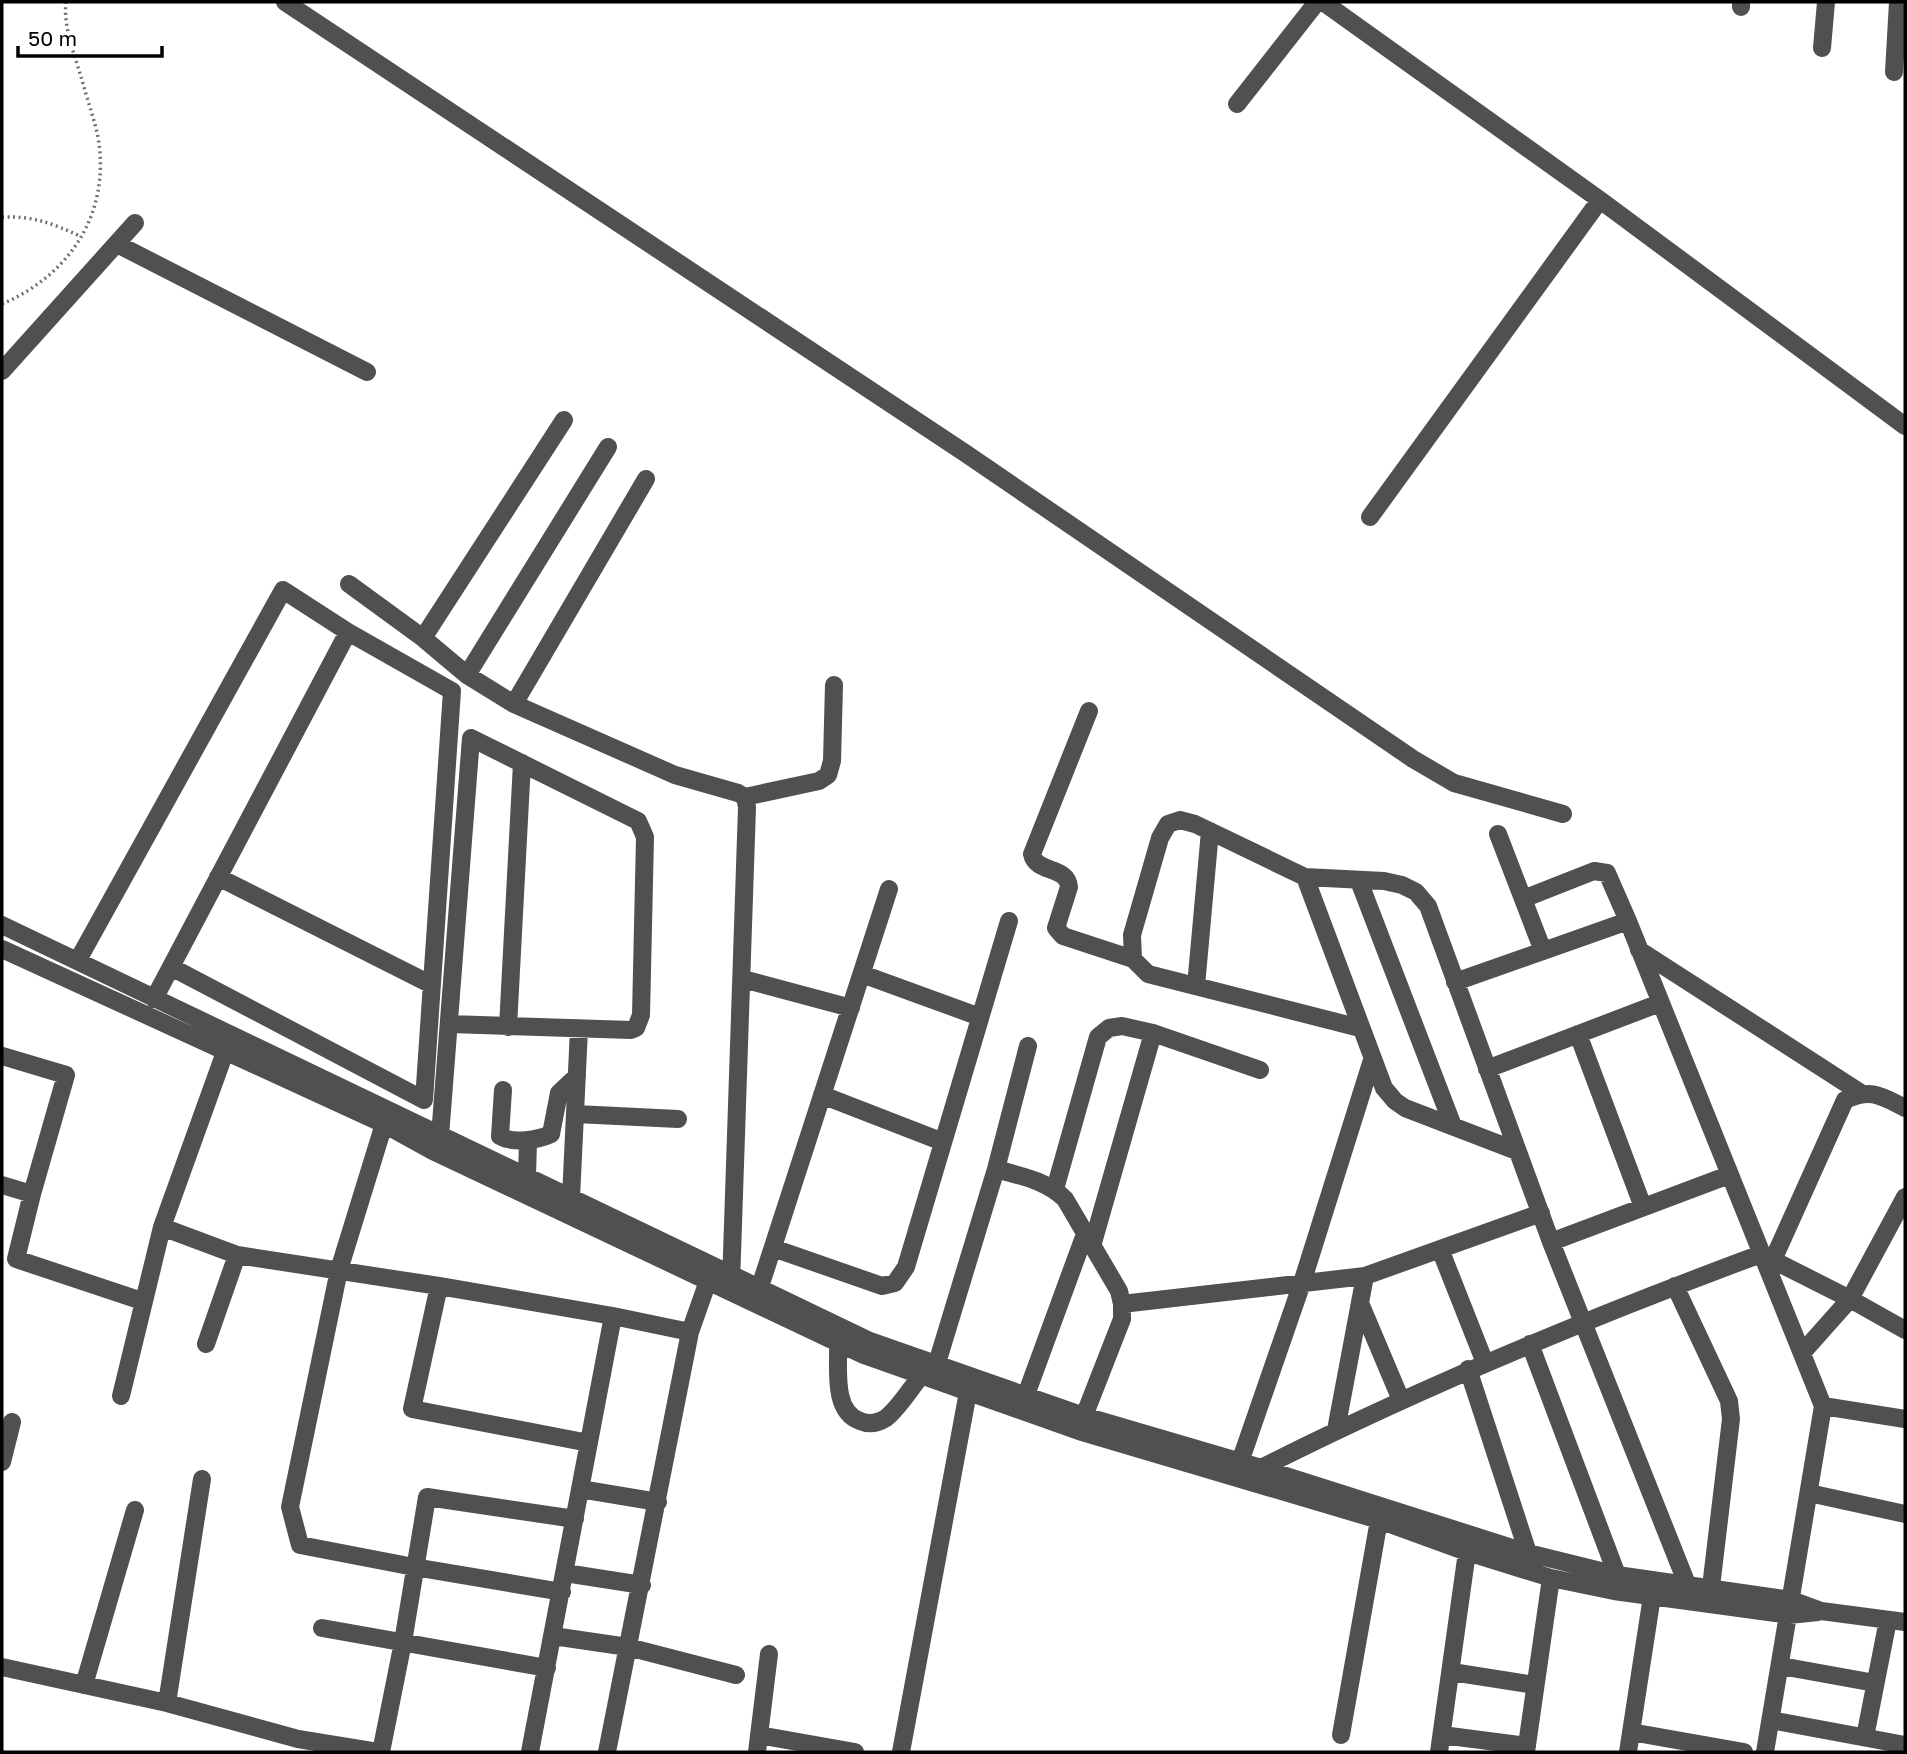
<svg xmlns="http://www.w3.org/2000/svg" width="1907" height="1754" font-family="'Golos Text',sans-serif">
  <rect width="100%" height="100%" fill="#fff"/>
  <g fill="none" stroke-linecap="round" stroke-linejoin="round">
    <path stroke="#727272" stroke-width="3.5" stroke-dasharray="2 3.5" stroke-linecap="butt" d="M2,217C34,216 51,223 80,236
      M2,304C70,275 111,213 98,137C94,118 87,99 82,80C75,56 63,27 66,2"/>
    <path stroke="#505050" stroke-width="18" d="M285,2L965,453L1413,759L1454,783L1563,814
      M1323,2L1600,200L1905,426
      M1741,7V2
      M1822,48L1826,2
      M1894,72L1898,2
      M1237,104L1317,2
      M117,244L367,372
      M2,371L135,223
      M1370,517L1600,200
      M349,584L423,638L467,675L514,704L675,775L738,793L745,797L747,807L731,1284
      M423,638L564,420
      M467,675L608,447
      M514,704L646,479
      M1089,711L1032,854C1036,874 1067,865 1069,887L1056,928L1063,936L1133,959
      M745,797L819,781L828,775L832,761L834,685
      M1498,834L1543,951
      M218,877L432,985
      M1305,877L1384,1088L1395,1101L1405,1108L1517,1151
      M1359,881L1453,1126
      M1523,899L1594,871L1607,873L1628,921
      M2,925L870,1341L1084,1416L1261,1468L1528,1553L1617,1575L1791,1600L1821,1611L1905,1622
      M2,949L384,1124L433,1151L864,1355L1079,1431L1379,1520L1467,1552L1551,1578L1614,1591L1789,1615L1818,1612
      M1639,950L1861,1093
      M78,960L283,590L348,632L452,691L424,1100L171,967
      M862,974L980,1017
      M743,979L851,1008
      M1455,982L1628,921L1823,1406L1765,1752
      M1196,986L1210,831
      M154,999L348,632
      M508,1027L522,763
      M1360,1028L1148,974L1133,959L1132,935L1160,838L1168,824L1180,820L1195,824L1305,877L1384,881L1402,885L1416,892L1428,906L1551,1242L1687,1584
      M1578,1034L1643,1207
      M229,1041L162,1227L237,1255L439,1286L613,1316L690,1332L607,1752
      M2,1056L66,1075L32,1194L16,1259L142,1301
      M1487,1069L1660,1003
      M503,1090L500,1136C513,1144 538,1140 551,1134L559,1093L577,1076
      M822,1095L943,1142
      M576,1114L678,1119
      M384,1124L339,1270L290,1507L300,1545L414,1567L562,1592
      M440,1136L471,738L638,821L645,837L641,1015L636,1028L631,1030L450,1024
      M996,1169C1020,1176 1046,1180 1065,1199L1119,1291L1122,1304V1319L1081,1424
      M527,1177L528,1140
      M2,1185L32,1194
      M1055,1189L1098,1037L1109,1028L1122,1026L1153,1033L1260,1070
      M571,1198L579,1029
      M1551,1242L1729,1175
      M1092,1246L1153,1033
      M773,1248L882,1286L895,1283L906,1267L1009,921
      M1440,1249L1485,1363
      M1773,1260L1845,1100C1872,1088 1881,1096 1905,1108
      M439,1286L412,1409L589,1443
      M1675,1286L1729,1401L1731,1419L1711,1587
      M757,1296L889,889
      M1360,1303L1401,1400
      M1122,1304L1365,1276L1541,1213
      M690,1332L708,1281
      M838,1343C839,1368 832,1411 860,1421C869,1425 878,1423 886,1418C899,1408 910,1389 921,1376
      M206,1344L237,1255
      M1530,1344L1617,1575
      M1802,1353L1850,1299L1905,1197
      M1468,1369L1528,1553
      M934,1373L996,1169L1028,1046
      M1026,1395L1085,1234
      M121,1396L162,1227
      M1823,1406L1905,1419
      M1336,1430L1365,1276
      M2,1462L12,1422
      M1240,1462L1302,1283L1372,1060
      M1261,1468C1423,1386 1591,1317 1761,1254L1850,1299L1905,1330
      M580,1489L658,1502
      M1809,1493L1905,1514
      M565,1573L642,1585
      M322,1628L547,1668
      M553,1636L628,1647L736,1675
      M1781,1666L1875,1683
      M2,1667L167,1703L298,1739L378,1752
      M1452,1672L1535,1685
      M84,1685L135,1510
      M167,1703L202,1479
      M1771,1720L1905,1745
      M1631,1732L1744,1752
      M759,1735L855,1752
      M1341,1735L1379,1520
      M1442,1735L1527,1746
      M1865,1737L1888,1620
      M381,1752L403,1642L427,1497L575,1519
      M530,1752L613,1316
      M757,1752L769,1654
      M901,1752L968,1392
      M1439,1752L1467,1552
      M1526,1752L1551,1578
      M1628,1752L1654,1583"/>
  </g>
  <rect width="1907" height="1754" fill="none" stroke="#000000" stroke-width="7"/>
  <path d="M18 46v10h144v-10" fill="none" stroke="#000000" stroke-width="3.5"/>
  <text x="28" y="46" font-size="21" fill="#000000" stroke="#ffffff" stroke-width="5" paint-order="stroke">50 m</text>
</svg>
